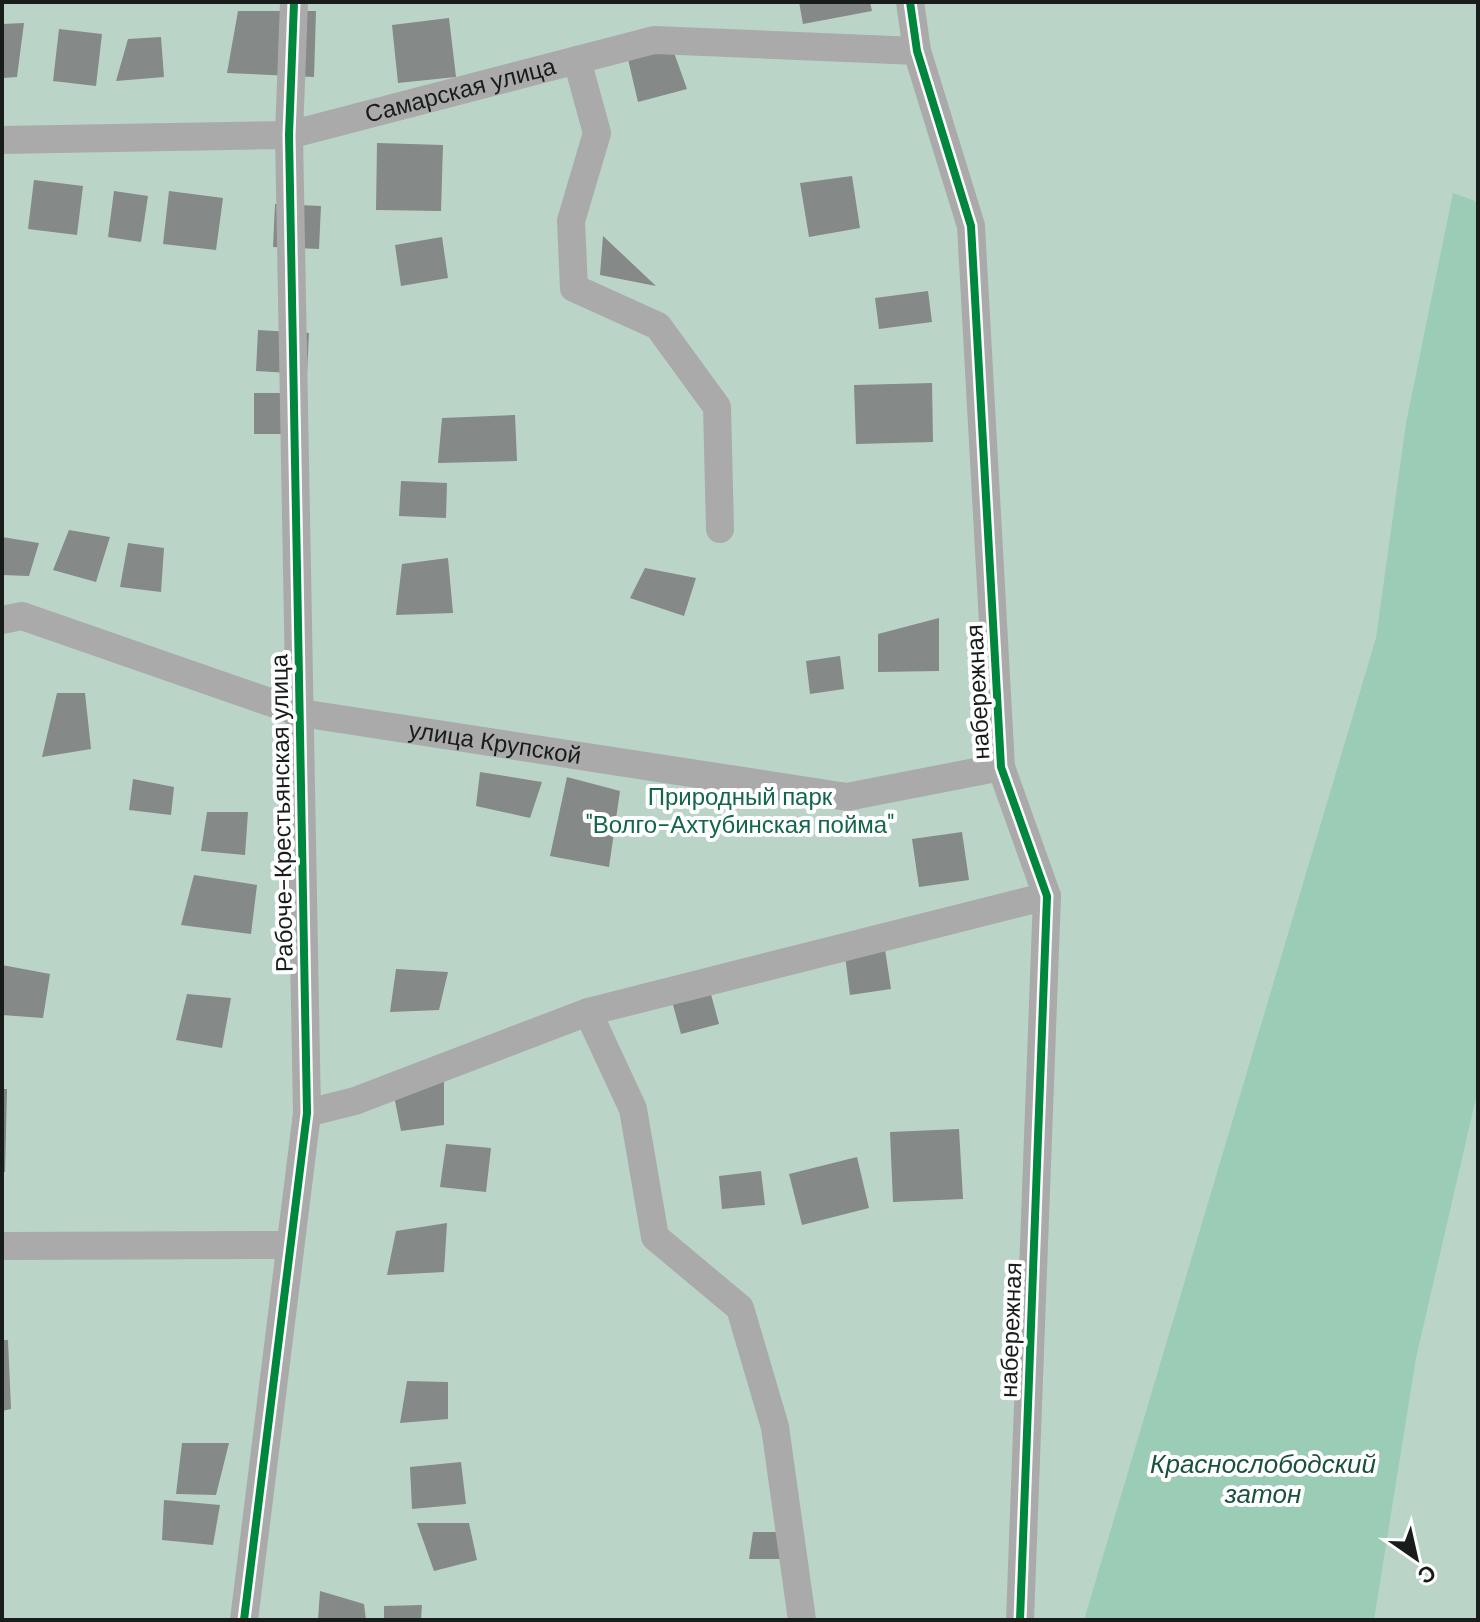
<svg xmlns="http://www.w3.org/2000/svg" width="1480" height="1622" font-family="'DM Sans',sans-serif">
  <rect width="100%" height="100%" fill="#dae0dd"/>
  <path fill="#bbd4c8" d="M2,2H1478V1620H2Z"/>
  <path fill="#9accb6" d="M1453,193L1478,202V1089L1416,1358L1374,1620H1084L1376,638L1406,423Z"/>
  <path fill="#858987" d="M799,2H870L872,11L803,24Z
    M238,11H316L314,77L227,73Z
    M449,18L456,77L398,83L392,25Z
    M24,23L17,77L2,78V24Z
    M59,29L102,34L96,86L53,81Z
    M161,37L164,77L116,81L128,39Z
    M672,47L687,89L638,102L627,55Z
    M377,143L443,145L441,211L376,210Z
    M852,176L860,228L809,237L800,183Z
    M34,180L83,186L77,235L28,229Z
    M114,191L148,196L141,242L108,237Z
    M169,191L223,198L216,250L163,244Z
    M275,204L321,206L319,249L273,247Z
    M603,236L656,286L600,275Z
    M442,237L448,278L401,286L395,245Z
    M928,291L932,322L879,329L875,298Z
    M258,330L309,333L307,374L256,371Z
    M932,383L933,442L856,444L854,385Z
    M254,393H303V434H254Z
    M515,415L517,461L438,463L442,418Z
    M401,481L447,483L446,518L399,516Z
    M69,530L110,537L96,582L53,570Z
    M2,537L39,543L29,576L2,575Z
    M128,543L164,548L161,592L120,587Z
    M448,558L453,613L396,615L402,564Z
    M645,568L696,578L684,616L630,598Z
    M939,618V671L878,672V634Z
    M840,656L844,689L810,694L806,661Z
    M57,693H85L91,749L42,757Z
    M480,772L542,782L530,818L476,806Z
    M567,777L620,791L609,867L550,856Z
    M133,779L174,787L171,815L129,810Z
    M207,812H248L245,855L201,851Z
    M962,832L969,880L919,887L912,839Z
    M194,875L257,885L251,934L181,925Z
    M884,943L891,989L850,995L844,948Z
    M2,965L50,974L43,1018L2,1015Z
    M396,969L448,972L439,1010L390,1012Z
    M708,983L719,1024L681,1034L670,994Z
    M187,994L231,998L222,1048L176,1040Z
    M444,1077V1125L401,1131L393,1091Z
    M2,1089H7L5,1172H2Z
    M959,1129L963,1199L893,1202L890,1132Z
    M446,1144L491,1148L486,1192L440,1187Z
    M857,1157L869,1208L802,1225L789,1174Z
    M761,1171L765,1205L722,1209L719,1176Z
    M447,1223L444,1272L387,1275L396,1231Z
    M2,1340H8L11,1409L2,1411Z
    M407,1381L448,1382V1419L400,1423Z
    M182,1443H229L216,1495L176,1494Z
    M461,1462L466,1504L412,1509L410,1467Z
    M164,1500L220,1505L213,1545L162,1540Z
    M417,1523H469L477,1560L434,1571Z
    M753,1532H790L787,1559H749Z
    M320,1591L364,1604L366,1620H318Z
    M422,1605L421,1620H384V1606Z"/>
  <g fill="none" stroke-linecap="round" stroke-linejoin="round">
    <g stroke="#aaa" stroke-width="28">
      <path d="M910,2L917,51L971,226L1001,767L1047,896L1020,1620"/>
      <path d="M577,60L597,133L571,221L574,288L658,326L717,407L720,529"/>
      <path id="s1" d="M2,140L289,135L654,40L917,51"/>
      <path id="s2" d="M2,620L22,616L301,713L847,797L1001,767"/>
      <path d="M588,1012L633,1109L655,1237L740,1308L775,1427L802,1620"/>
      <path d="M307,1113L355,1101L588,1012L1047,896"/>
      <path d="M2,1246L289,1245"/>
      <path d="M244,1620L307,1113L289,135L294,2"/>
    </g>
    <g stroke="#fff" stroke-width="13">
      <path id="cycleway" d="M910,2L917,51L971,226L1001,767L1047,896L1020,1620
        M244,1620L307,1113L289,135L294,2"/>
    </g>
    <use href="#cycleway" stroke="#00873e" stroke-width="8"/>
  </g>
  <g text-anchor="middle" stroke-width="8" stroke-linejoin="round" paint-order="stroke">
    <g font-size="24" fill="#181c1a" stroke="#fff">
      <text dy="8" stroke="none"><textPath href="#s1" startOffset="464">Самарская улица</textPath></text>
      <text transform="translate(978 692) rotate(-93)" y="8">набережная</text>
      <text dy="8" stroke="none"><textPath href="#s2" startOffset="512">улица Крупской</textPath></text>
      <text transform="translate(282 813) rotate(-91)" y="8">Рабоче-Крестьянская улица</text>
      <text transform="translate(1011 1330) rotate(-88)" y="8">набережная</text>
    </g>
    <g font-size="24" fill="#13664a" stroke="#fff">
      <text x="740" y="805">Природный парк<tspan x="740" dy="28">"Волго-Ахтубинская пойма"</tspan></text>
    </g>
    <g font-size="26" font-style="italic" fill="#1b513c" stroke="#fff">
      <text x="1263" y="1473">Краснослободский<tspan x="1263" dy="30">затон</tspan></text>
    </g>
  </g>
  <rect width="1480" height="1622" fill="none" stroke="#181c1a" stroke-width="8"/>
  <g transform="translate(1416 1558) rotate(146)" stroke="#ffffff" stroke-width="6" paint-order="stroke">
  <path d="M0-6L14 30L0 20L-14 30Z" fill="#181c1a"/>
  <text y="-12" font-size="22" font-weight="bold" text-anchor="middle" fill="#181c1a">С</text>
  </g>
</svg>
